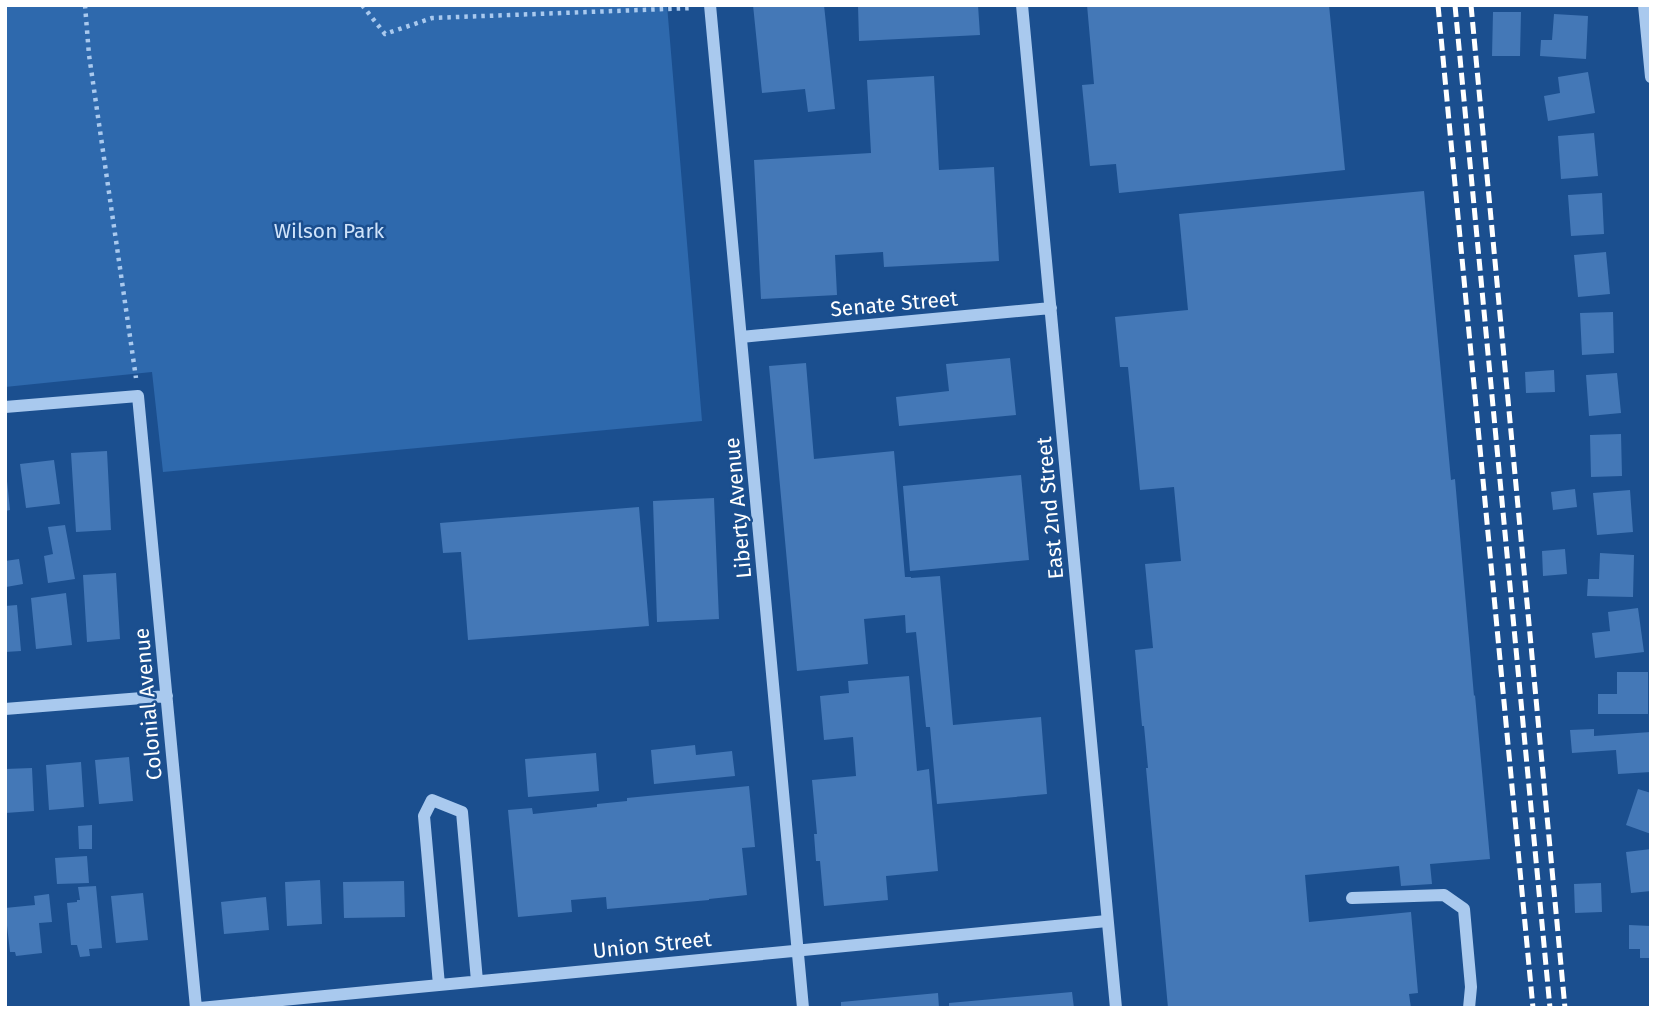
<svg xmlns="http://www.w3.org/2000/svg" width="1656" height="1013" font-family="'Fira Sans',sans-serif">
  <rect width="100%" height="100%" fill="#1b4f8f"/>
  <path fill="#2e69ad" d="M5,5H667L702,421L163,472L152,372L5,387Z"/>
  <path fill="#4478b7" d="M753,5H824L835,109L808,112L805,89L762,93Z
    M858,5H978L980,35L859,41Z
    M1087,5H1329L1345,170L1119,193L1116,164L1090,166L1082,85L1094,84Z
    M1493,12H1521L1520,56H1492Z
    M1554,14L1588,16L1586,59L1540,56L1541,40H1552Z
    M1588,72L1595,113L1548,121L1544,96L1560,93L1558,77Z
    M934,76L939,170L994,167L999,261L884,267L883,252L835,255L837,295L761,299L754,160L871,153L867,80Z
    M1594,133L1598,176L1561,179L1558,136Z
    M1424,191L1451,480L1455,479L1474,696L1475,695L1490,859L1430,864L1432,884L1401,886L1399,866L1305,875L1309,922L1411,912L1418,993L1409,994L1411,1008H1168L1146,768H1148L1144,726H1142L1135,650L1153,648L1145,564L1181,561L1174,487L1140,490L1128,367H1120L1115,317L1188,310L1179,214Z
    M1602,193L1604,234L1571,236L1568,195Z
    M1606,252L1610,294L1578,297L1574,255Z
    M1613,312L1614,353L1582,355L1580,313Z
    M1010,358L1016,415L899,426L896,397L949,391L946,364Z
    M806,363L814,459L894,451L905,577H911V578L940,576L953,725L1041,717L1047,794L937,804L930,727H926L916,632L906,633L905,615L864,619L868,664L797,671L769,366Z
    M1554,370L1555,392L1526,393L1525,372Z
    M1617,373L1621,413L1589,416L1586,375Z
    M1621,434L1622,476L1591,477L1590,435Z
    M107,451L111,530L76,532L71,453Z
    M54,460L60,504L26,508L20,464Z
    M1021,475L1029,560L910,571L903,486Z
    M5,481H7L10,510L5,511Z
    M1575,489L1577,507L1553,510L1551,492Z
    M1630,490L1633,532L1597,535L1593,493Z
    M714,498L719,619L657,622L653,501Z
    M639,507L649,626L468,640L461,552L443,553L440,523Z
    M65,525L75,579L48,583L44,556L53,554L48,527Z
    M1565,549L1567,574L1543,576L1542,551Z
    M1600,553L1634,555L1633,597L1587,596L1588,579H1599Z
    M19,559L23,584L6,587L5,561Z
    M116,573L120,639L87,642L83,575Z
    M66,593L72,645L36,649L31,598Z
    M17,605L21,651L5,652V606Z
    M1638,608L1644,652L1595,658L1592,633L1610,631L1608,612Z
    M1617,672H1648V714H1598V694H1617Z
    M909,676L917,771L929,769L938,871L886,876L888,900L824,906L820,861H816L814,834H817L812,780L856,776L853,737L824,740L820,696L849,693L848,681Z
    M1594,729V736L1651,732V772L1618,774L1616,750L1572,753L1570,730Z
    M695,745L696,755L732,751L735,776L654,784L651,750Z
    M596,753L599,791L528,797L525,759Z
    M129,757L133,801L99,804L95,760Z
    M81,762L84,807L49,810L46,765Z
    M32,768L34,811L5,813V769Z
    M749,786L755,847L742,848L747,895L709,899V900L607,909L606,897L571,900L572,912L518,917L508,810L532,808L533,814L597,807V804L627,801V798Z
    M1638,789L1651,793V834L1626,825Z
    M92,825V849H79L78,826Z
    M1651,849V891L1631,893L1626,852Z
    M87,856L89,883L57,884L55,858Z
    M320,880L322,924L287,926L285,882Z
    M404,881L405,917L344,918L343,882Z
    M1601,883L1602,912L1575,913L1574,884Z
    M96,886L102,948L89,949L90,956L80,957L77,945H71L67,903L77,902V900H80L78,887Z
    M143,893L148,940L116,943L111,896Z
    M49,894L52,922L39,923L42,953L16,956L15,952H10L5,908L35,905L34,896Z
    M266,897L269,930L224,934L221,902Z
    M1629,925L1651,926V958H1640V949H1629Z
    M1072,992L1074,1008H949V1003Z
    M938,993L939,1008H841V1002Z"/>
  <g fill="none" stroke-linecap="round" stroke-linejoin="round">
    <path stroke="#a9c9ee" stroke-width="4.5" stroke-dasharray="3.5 5" stroke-linecap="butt" d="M85,5L89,55L136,378
      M362,5L385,34L432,18L692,8"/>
    <path stroke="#a9c9ee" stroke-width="12" d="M710,5L803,1008
      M1022,5L1116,1008
      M1644,5L1651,77
      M741,337L1051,308
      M5,407L138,396L196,1008
      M5,709L167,696
      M1352,898L1444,895L1464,909L1471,987L1469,1008
      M439,985L424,816L432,800L462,812L477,981
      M200,1008L1107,921"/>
    <path stroke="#fff" stroke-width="5" stroke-dasharray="12 5" stroke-linecap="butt" d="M1438,5L1533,1008
      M1455,5L1550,1008
      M1471,5L1565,1008"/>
  </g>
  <g text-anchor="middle" stroke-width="5" stroke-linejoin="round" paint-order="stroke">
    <g font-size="21" fill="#cfe3fa" stroke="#1b4f8f">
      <text x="329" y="238">Wilson Park</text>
    </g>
    <g font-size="21" fill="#fff" stroke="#1b4f8f">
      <text transform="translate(894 304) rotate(-5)" y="7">Senate Street</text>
      <text transform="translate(738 508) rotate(-95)" y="7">Liberty Avenue</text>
      <text transform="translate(1050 508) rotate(-95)" y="7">East 2nd Street</text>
      <text transform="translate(148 704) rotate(-95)" y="7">Colonial Avenue</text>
      <text transform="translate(652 945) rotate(-6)" y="7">Union Street</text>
    </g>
  </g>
  <rect width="1656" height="1013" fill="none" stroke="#ffffff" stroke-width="14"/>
</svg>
